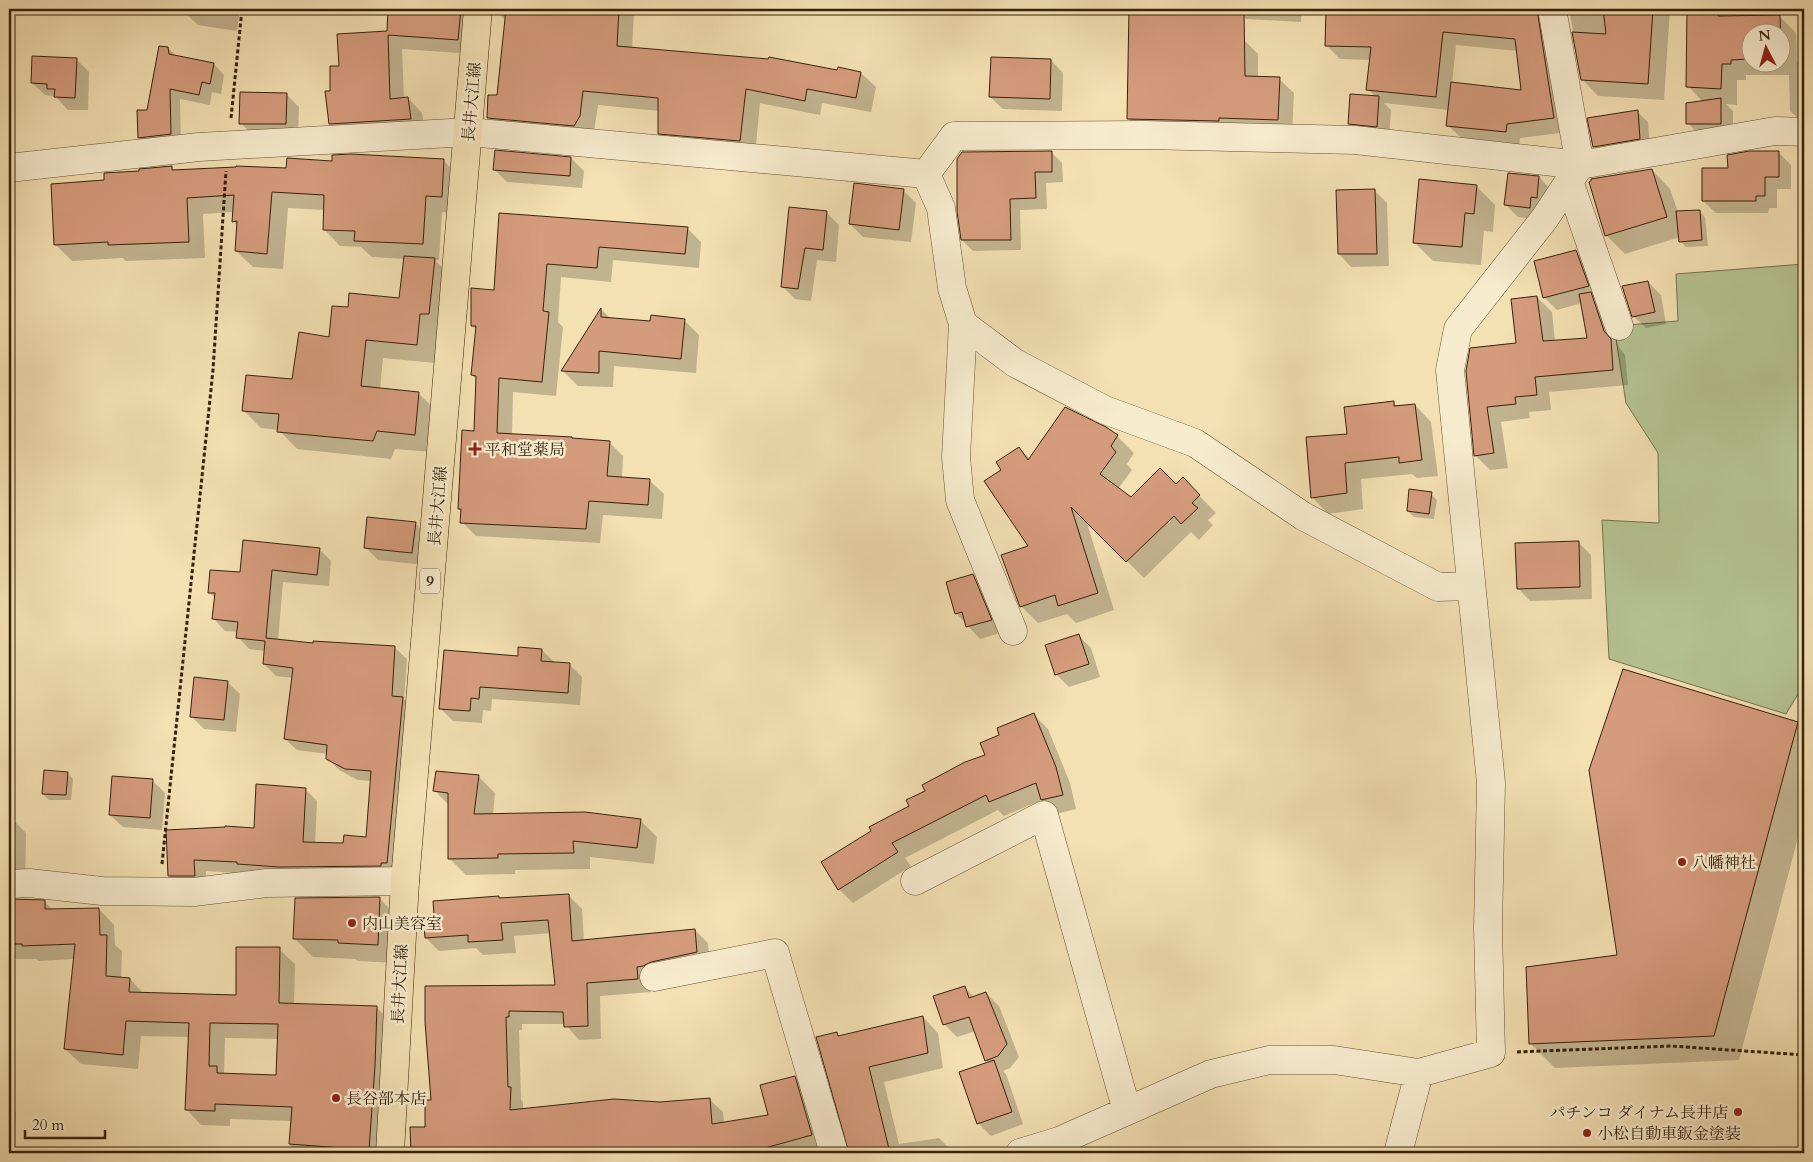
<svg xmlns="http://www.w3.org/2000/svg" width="1813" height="1162" font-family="Cardo,'Noto Serif JP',serif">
  <rect width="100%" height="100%" fill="#f3e0b3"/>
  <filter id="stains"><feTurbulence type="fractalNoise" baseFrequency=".004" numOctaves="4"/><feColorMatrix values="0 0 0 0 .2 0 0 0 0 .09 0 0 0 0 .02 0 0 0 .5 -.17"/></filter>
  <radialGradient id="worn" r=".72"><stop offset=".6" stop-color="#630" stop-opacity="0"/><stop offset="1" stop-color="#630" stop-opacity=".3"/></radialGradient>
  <path fill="#b5c391" stroke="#76724e" d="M1802,160H1804V684L1786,714L1609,659L1602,520L1659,523L1658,453L1626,403L1614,326L1678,321L1676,274L1804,264Z"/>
  <path fill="#0003" fill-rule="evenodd" d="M186,9H240L237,31L198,25L185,13Z
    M390,9H489L473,54L402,49L404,99L408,98L422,113L425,133L345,138L330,124L331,92L340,67L388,33Z
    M494,9H632L634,12L632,49L838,72L861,73L876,87L871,112L822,103L820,115L760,103L755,155L674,148L659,133V111L598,105L594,131L503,132L488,117L498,96L506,21Z
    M1131,9H1189L1186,40H1244L1258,54V78L1279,79L1294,93L1292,134L1143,133L1128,119Z
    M1236,9H1302L1301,22L1246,19Z
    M1328,9H1364L1370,15H1414L1415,9H1545L1568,132L1520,138L1519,146L1462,139L1448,125L1449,110L1384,103L1391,110L1389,139L1362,136L1350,124L1376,97L1368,89L1371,60L1340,59L1326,45ZM1456,45L1518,51L1522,91L1452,84Z
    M1569,9H1670L1664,100L1598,96L1582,79Z
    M1688,9H1719L1728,17H1780L1796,33L1797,62H1804V123L1790,111L1789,75H1746V80H1737V105L1726,104L1733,111V136H1700L1688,123L1703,102L1688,86ZM1750,32H1780V62H1750Z
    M168,48L177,57L214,64L224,75L221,94L212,92L210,105L180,99L181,145L150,148L139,138Z
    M76,59L89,72L88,110H68L55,96L45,95L32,83Z
    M1051,60L1063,73L1062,111L1003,109L990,97Z
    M286,94L299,107L298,136H253L241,123Z
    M1637,112L1648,122L1650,149L1604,157L1594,146Z
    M1051,152L1062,163L1063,182L1046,183L1047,209L1020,210L1021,250L973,251L962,240Z
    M1778,152L1791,165V189H1777V208H1769L1768,213H1716L1703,201L1729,169Z
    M571,158L584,171L582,188L507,182L494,169Z
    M443,160L459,176L457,213L442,212L439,260H435L453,278L435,363L383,358L380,389L418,393L437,411L432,452L395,449L391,459L297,449L279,430L261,428L243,410L293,381L330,338L349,309L400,300L405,259L372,257L361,247L340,246L324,229L325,210L288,208L283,269L253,267L236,251L238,226L233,221L234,212L203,214L205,258L125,261L123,258L72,261L56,245L105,182L140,172L171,167L176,172L288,170L334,162Z
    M1652,170L1670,189L1678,212L1699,211L1705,217L1708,246L1686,247L1680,241V237L1625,254L1606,235Z
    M1539,177L1551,190L1542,220L1518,217L1506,205Z
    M1476,186L1495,205L1493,232L1484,231L1481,265L1433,261L1414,242Z
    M903,190L916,203L911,242L863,237L850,224Z
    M1375,191L1387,203L1389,266L1351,267L1339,254Z
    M790,209L827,213L839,225L836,262L817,260L811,301L795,299L782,286Z
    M500,214L687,228L701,242L699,268L613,260L611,282L561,277L558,322L563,327L556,396L513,392L512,435L609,442L623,456L622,478L649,480L664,494L662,519L603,515L600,543L476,536L462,522V512L459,509L475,432L477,380L472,375L477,330L472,326L495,291Z
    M1576,252L1589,264L1619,347L1625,355L1628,385L1549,392L1551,410L1529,412L1530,418L1501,422L1508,468L1490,470L1475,455L1467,371L1517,344L1537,297L1552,312L1555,341L1588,339L1582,303L1557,310L1544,297Z
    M1648,282L1661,295L1666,324L1646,328L1633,316Z
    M602,310L611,319L652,323L684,320L699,335L696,373L614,366L613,387L578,386L563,371Z
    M1393,402L1398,407L1415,405L1431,422L1438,476L1417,478L1412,474L1361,479L1363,509L1328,514L1312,497L1348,435Z
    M1105,428L1117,436L1134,453L1127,464L1132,470L1118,489L1132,499L1176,486L1183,479L1216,513L1208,520L1213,525L1199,540L1191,532L1144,578L1086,520L1114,610L1076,623L1067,614L1038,623L1021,606L1030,547L1003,470L1019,448L1030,459Z
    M1431,494L1437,500L1434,519L1414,517L1408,511Z
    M415,523L428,536L425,565L378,560L365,547Z
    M1578,542L1591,555L1592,599L1530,601L1518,588Z
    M319,549L331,561L329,586L283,582L278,641L314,645L395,648L407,659L404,699L414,710L398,874H248L206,871V887H181L169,876L167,831L255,829L305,789L317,801L315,844H344L367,838L371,781L358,780L339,770L327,758L328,754L297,750L285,739L293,678L276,676L264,664L265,651L249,649L238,637V632L225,631L214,619L215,598L209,592L241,573Z
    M973,576L985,588L1003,632L980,639L956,613Z
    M1078,635L1091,648L1100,677L1069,687L1056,674Z
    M542,650L555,663L569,664L582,677L580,705L492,699L491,711L483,710L482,723L453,721L440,708L519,657Z
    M227,682L240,694L236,732L204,729L191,716Z
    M1034,715L1048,729L1070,783L1076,809L1056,814L1042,800L1004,816L998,810L905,858L911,866L853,903L839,889L911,806L986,756L1001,736Z
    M1798,723L1804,730V815L1739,1060L1555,1068L1530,1043L1618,956Z
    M67,773L73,779L71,800H49L43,794Z
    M478,776L495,793L493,815L640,820L657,837L654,864L590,857V869L515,870V874L466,875L449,858V805L435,791Z
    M152,780L165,793L162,830L123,827L110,815Z
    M9,818H11L26,833L25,883L10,893L9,898Z
    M568,895L582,909L584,941L695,930L708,943L710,966L650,980L651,992L600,996L601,1039L579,1040L565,1024H522V1030H519L521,1099L523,1102V1110L660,1103L709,1099L723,1112L724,1123L770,1116L795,1077L808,1091L825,1148L807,1153H412L411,1129L427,1128L432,1101L427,1022L556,986L551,933L514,936L516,953L483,955L476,948L439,951L426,938L436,916L500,899Z
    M379,898L398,917L396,963L358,961L355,959L313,957L294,938Z
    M9,901L45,902L53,910L99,909L114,925L115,945L122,951L121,979H130L144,994L237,996L279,949L295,964L294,1005L376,1007L392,1022L385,1153H290L292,1121L230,1119V1126L201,1125L186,1109L190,1037L141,1036L138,1069L81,1064L65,1049L74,959L39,961L36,959H15L9,953ZM225,1038L278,1039L277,1077L224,1075Z
    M965,988L974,997L986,993L999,1006L1019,1057L1010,1068L1003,1071L1006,1074L1023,1124L991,1136L978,1123L989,1063L986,1060L976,1031L957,1037L944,1024Z
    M923,1017L938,1033L943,1068L884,1082L899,1144L939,1138L954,1153H850L836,1033L840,1037Z
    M9,1104L16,1112L14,1153H9Z"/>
  <path fill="#d59b7d" stroke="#37220a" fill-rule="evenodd" d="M388,9H461L458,40L388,35L390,99L408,97L411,119L329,124L325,91H330V66H339L337,34L387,31Z
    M506,9H619L617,46L768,59L769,57L837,70L838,67L861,72L856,98L807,89L805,101L746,89L740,141L658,134V98L583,91L580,116L574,126L487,118L488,95H497Z
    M1129,9H1244L1245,76L1280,77L1278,120L1219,118V121L1127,119Z
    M1326,9H1360V13L1413,14L1414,9H1537L1554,118L1507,124L1506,132L1446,126L1451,82L1521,90L1515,39L1443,32L1436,97L1366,90L1371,47L1325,46Z
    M1603,9H1653L1648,84L1581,80L1572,32L1606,34Z
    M1687,9H1718V16L1780,15L1781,59L1780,32H1750V59L1731,60V64H1722L1721,89L1686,87Z
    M159,46L168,47L169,54L214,63L210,84L202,82L199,95L170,89L171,134L138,138L137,110H147Z
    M32,56L77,58L75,98L54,97L55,89H47V84L31,83Z
    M991,57L1051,59L1050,99L989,97Z
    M240,92L287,93L286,124H239Z
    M1350,94L1379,96L1377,127L1348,124Z
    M1721,98V124H1686V103Z
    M1638,110L1640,139L1593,147L1587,118Z
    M495,150L571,157L570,176L493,170Z
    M1052,151V172H1035L1036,198L1010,199L1011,240H961L957,211V159L962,152Z
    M1749,151H1779V177H1765V196H1756V201H1702V168H1728L1727,155Z
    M351,154L444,159L442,197L426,196L423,244L354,241L355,231L323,230L324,195L272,192L267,254L235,251L237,221L232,222L234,195L187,198L189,242L108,245V242L54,245L51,184L104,180V173L139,171V169L172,166V170L236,167V166L286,168L287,158L332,161V155Z
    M1652,169L1667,217L1605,236L1589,182L1591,181V179Z
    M1508,173L1539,176L1537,198L1531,197L1530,208L1504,205Z
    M1419,179L1477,185L1474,214L1465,213L1462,247L1413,243Z
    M854,183L904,189L899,230L849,224Z
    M1375,189L1377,254H1338L1336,190Z
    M789,207L827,211L823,250L805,248L798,289L781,287Z
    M1700,210L1702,240L1679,242L1676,211Z
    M499,213L688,227L685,254L599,247L597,268L547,264L543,311L549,312L542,382L499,378L497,433L572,437V438L610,441L607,476L650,479L648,505L589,501L586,529L460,523L461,509H458L462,430L474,431L476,376L471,375L476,326H471V288L494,290Z
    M1576,250L1589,286L1543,298L1534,261Z
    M404,256L435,258L429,314H420L417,345L366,340L361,386L419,392L415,435L377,431L373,441L277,432L279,414L242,411L246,375L292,379L299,332L329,337L332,306L348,307L349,293L399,298Z
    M1648,281L1655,312L1632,317L1622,286Z
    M1591,292L1604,331L1611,339L1613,370L1535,377L1537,395L1515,397L1516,404L1487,407L1494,453L1474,456L1466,371L1470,348L1516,343L1511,299L1537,296L1543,341L1587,338L1579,294Z
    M601,308V317L650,321L651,315L685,319L681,359L599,351V373L561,371Z
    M1394,401V406L1415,404L1422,460L1399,463V457L1345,463L1347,493L1311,498L1306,437L1347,434L1344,407Z
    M1065,407L1106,427L1118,435L1111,446L1116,452L1100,474L1131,497L1160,468L1176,484L1183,477L1200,495L1192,503L1198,508L1181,524L1174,516L1126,562L1071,507L1098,593L1058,606L1055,595L1020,607L1001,555L1028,546L984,481L1001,470L996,462L1019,447L1028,460Z
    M1409,489L1432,492L1429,514L1407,511Z
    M367,517L416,522L412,553L364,548Z
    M243,540L320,548L317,575L272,570L266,638L313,643V641L395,646L392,696L403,697L387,863H381V866L279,867L237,864V862L194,860L195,876H168L166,830L225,827V826L254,828L256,784L306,788L303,842L343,843L344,835L366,837L371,771L345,769L326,759L327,745L284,739L293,668L263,664L265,641L236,638L238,622L212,619L215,593H208L210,570L240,572Z
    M1579,541L1580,587L1517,589L1515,543Z
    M973,574L992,620L966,627L962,612L955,614L946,582Z
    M1079,634L1089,664L1055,675L1045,645Z
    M518,647L542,649L541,661L570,663L568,693L480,687L479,699L471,698L470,711L439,709L444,650L518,656Z
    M1623,669L1798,722L1714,1036L1529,1044L1526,967L1617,955L1589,770Z
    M194,677L228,681L224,720L190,717Z
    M1034,713L1056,767L1063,795L1041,800L1036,783L989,802L986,795L892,843L898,852L838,890L821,862L871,831L869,827L909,806L906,800L925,791L922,785L965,762L985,755L980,743L999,735L997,728Z
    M44,770L68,772L66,795L42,794Z
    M436,771L479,775L474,814L585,812L641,819L637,848L573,841L574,853L498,854V858L448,859V793L433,791Z
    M112,776L153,779L150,818L109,815Z
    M569,894L572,941L695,929L697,952L651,962L643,966L637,967L638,979L587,983L588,1026L564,1027L563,1012L509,1011V1017H506L508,1087H511L510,1110L614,1099L660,1102L710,1098L712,1124L768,1115L760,1085L795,1076L812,1135L765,1148L766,1153H538V1150L411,1153L410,1127H425V1100H431L425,1022V986L555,985L548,920L501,923L503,940L468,942V935L425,938L423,916L434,915L433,901L499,896V898Z
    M380,897L378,945L338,943V940L293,939L295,898Z
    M9,899L45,900V909L99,908L100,935H107L106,976L130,978L129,992L236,995V947H280L279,1003L377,1006L375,1066L369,1150L289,1144L292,1107L215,1104V1111L185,1110L189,1023L126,1021L123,1055L64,1049L75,944L22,946V944H9ZM210,1023L278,1024L276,1075L217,1073V1066H209Z
    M965,986L969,998L986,992L1007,1044L998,1056L985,1061L969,1017L943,1025L933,996Z
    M923,1016L928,1053L869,1067L890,1153H849L816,1037L837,1032L838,1036Z
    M994,1060L1012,1112L977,1124L959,1072Z"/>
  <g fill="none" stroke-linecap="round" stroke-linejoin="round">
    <g stroke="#665234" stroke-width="29">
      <path id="minor" d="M9,168L199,147L469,132L926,174L954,136L1145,135L1355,140L1580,165L1775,131L1804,132
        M926,174L941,208L952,288L963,324L1015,363L1105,410L1195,443L1303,516L1438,587L1471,586
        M1569,181L1619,326
        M963,324L956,457L960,500L1013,631
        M915,881L1044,815L1127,1111
        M9,884L29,883L102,891L194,892L267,883L405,881
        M654,977L775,953L834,1153
        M1020,1153L1059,1141L1211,1074L1269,1060H1334L1419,1073L1491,1053L1488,928L1491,783L1450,370L1458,329L1545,218L1580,165L1552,9
        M1398,1153L1419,1073"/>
    </g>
    <g stroke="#37220a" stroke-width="29">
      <path id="major" d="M390,1153L405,881L478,9"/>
    </g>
    <path stroke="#37220a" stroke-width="3" stroke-dasharray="4 2.5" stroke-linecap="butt" d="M231,118L242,9
      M162,864L213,370L226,171
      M1517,1052L1671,1046L1804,1055"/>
    <use href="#minor" stroke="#f7ebce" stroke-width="28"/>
    <use href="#major" stroke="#f3e0b3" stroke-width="28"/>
  </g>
  <g fill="#8f2418" stroke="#f7ebce" stroke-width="2">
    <path d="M472.5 441.5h5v5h5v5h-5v5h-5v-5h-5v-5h5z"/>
    <circle cx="1682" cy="862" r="5"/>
    <circle cx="352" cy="923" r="5"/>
    <circle cx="336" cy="1098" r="5"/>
    <circle cx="1738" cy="1112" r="5"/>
    <circle cx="1587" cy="1133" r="5"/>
  </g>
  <g text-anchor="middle" stroke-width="5" stroke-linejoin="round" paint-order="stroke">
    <rect fill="#f7ebce" stroke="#715e45" stroke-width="1" x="420" y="568.5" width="20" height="25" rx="4"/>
    <g font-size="15" font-weight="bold" fill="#37220a">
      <text x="430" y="586">9</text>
    </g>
    <g font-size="16" fill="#37220a" stroke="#f7ebce">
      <text transform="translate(471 102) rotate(-85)" y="6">長井大江線</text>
      <text transform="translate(437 506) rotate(-85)" y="6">長井大江線</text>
      <text transform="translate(399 984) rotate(-87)" y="6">長井大江線</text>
    </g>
    <g font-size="16" fill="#37220a" stroke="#f7ebce" text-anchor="start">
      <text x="485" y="455">平和堂薬局</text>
      <text x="1692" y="868">八幡神社</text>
      <text x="362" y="929">内山美容室</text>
      <text x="346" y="1104">長谷部本店</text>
      <text x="1728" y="1118" text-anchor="end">パチンコ ダイナム長井店</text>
      <text x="1597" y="1139">小松自動車鈑金塗装</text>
    </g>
  </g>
  <rect width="1813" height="1162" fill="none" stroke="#f3e0b3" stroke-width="30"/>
  <rect x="10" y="10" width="1793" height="1142" fill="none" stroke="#37220a" stroke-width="2.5"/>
  <rect x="15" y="15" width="1783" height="1132" fill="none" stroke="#37220a"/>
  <g transform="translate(1766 48) rotate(354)"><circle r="24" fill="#f7ebce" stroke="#aa9b80"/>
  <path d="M0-4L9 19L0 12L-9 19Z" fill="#8f2418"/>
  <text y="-8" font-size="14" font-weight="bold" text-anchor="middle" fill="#37220a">N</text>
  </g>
  <path d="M25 1130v8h80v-8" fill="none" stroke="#37220a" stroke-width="2.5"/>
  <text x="32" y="1130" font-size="15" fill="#37220a" stroke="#f7ebce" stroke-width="4" paint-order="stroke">20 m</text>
  <rect width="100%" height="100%" filter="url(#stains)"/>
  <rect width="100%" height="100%" fill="url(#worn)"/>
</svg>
